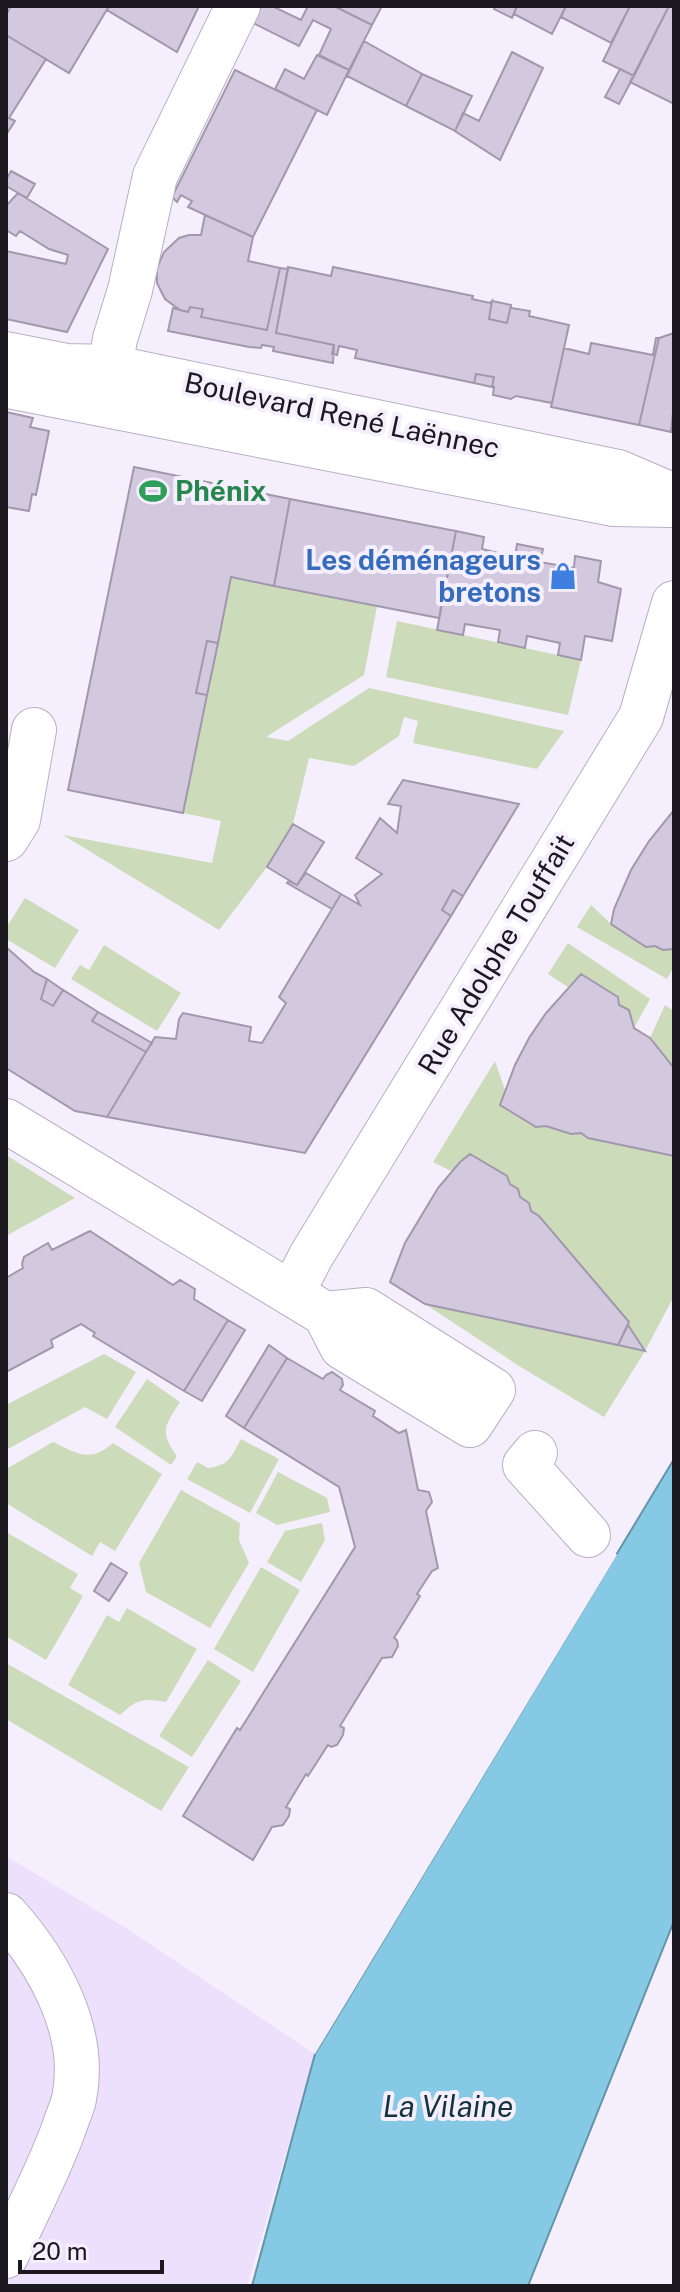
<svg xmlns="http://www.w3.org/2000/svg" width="680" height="2292" font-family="'Public Sans',sans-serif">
  <rect width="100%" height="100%" fill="#f5effd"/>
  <path fill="#ede0fd" d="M6,1856L126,1928L315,2054L247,2286H6Z"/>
  <path fill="#ccdbb9" d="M231,577L377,606L364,675L266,737L288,741L369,688L564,731L537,769L413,743L418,721L404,717L399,736L354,766L309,758L293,824L267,867L219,930L63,835L212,863L221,821L183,813Z
    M397,621L581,660L568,715L386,677Z
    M25,898L79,930L55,968L6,939V928Z
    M591,905L611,924L646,947L655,946L663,950L674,949V966L667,979L577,927Z
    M568,943L650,999L634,1028L629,1010L619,1005L618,997L581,974L568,987L548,974Z
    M104,945L181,993L157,1031L71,979L80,965L89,970Z
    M665,1005L674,1011V1068L650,1038Z
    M495,1061L505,1090L500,1106L536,1127L546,1126L571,1134L581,1133L588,1138L674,1156V1296L645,1351L604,1417L519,1366L425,1304L645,1350L628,1325L629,1322L539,1216L531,1211L529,1203L520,1197L510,1184L507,1176L470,1154L461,1162L453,1172L433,1162Z
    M6,1155L75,1198L6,1236Z
    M104,1354L136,1372L107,1419L85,1407L6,1450V1405Z
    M147,1379L180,1402C165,1425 159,1432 177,1456L171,1465L115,1427Z
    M241,1439L279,1459L250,1513L187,1479L197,1462L208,1468C230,1465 231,1457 241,1439Z
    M53,1442C78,1454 90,1463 113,1443L162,1474L115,1551L100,1542L92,1556L6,1503V1469Z
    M278,1472L327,1498L330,1512L277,1525L256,1513Z
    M181,1490L240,1523L239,1540L249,1563L210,1628L146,1592L139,1563Z
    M322,1523L325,1540L301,1582L267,1562L285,1531Z
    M6,1532L78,1574L70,1588L83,1596L46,1660L6,1636Z
    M261,1567L300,1590L253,1672L214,1649Z
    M127,1608L197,1649L166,1702C143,1698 137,1699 120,1715L68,1685L107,1615L119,1622Z
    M208,1660L241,1681L192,1757L159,1736Z
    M6,1663L189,1767L161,1811L6,1719Z"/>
  <path fill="#86c9e4" stroke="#6694a9" stroke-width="2" d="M674,1459V1921L528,2286H252L315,2054Z"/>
  <path fill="#f5effd" d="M614,1552L617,1555L315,2054L312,2052Z"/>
  <path fill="#d3c9df" stroke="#a298ad" stroke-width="2" d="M11,6H109L69,73L6,35V15Z
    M109,6H199L177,52L107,10Z
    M261,6H272L301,20L308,6H334L372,25L349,70L319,55L331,29L313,20L299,46L253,23Z
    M334,6H382L372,25Z
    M495,6H517L512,18L494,9Z
    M517,6H566L552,34L514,14Z
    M566,6H630L611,43L561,17Z
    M630,6H669L634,76L603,61Z
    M669,6H674V104L630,82Z
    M6,35L46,59L9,118L15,121L6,135Z
    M364,41L422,74L406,106L347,76Z
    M512,52L543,68L500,160L455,131L463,113L479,121Z
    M317,55L349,70L327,115L275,89L285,69L304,79Z
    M620,69L634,76L619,104L605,97Z
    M235,70L317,110L253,237L188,207L192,201L181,195L177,202L172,197Z
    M422,74L472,96L455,131L406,106Z
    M11,171L35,184L27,198L6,186V180Z
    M18,193L108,249L67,332L6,319V251L66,264L68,255L49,249L20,231L16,236L6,230V206Z
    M205,215L253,237L248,261L280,268L267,330L201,317L203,309L190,307L188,312L180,310L165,299L157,283V268L164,252L179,238L189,235H201Z
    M288,267L331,276L333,267L473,296L472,299L490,303L492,301L489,319L507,323L511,305V308L530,311L529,316L569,325L552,403L516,396L511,399L493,395L494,387H492L494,377L476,374L474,383L355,358L357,350L339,346L337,355L332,354L334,345L276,333Z
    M280,268L288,269L276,333L334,345L333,363L273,351L274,347L262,345L261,348L249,347L168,331L173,308L188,312L190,307L203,309L201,317L267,330Z
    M492,301L511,305L507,323L489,319Z
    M674,333V402L671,432L639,425L659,338Z
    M656,338H659L639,425L551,407L564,348L589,354L591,343L653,355Z
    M476,374L494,377L492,387L474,383Z
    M6,412L33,418L30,427L49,431L36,495L32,494L29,511L6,507Z
    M134,467L290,499L274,586L231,577L218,643L207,641L196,693L207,695L183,813L68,790Z
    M290,499L456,531L439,618L274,586Z
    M456,531L484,537L482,549L515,557L517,544L543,549L540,562L574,568L575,556L601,561L598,582L621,589L612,641L585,636L581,660L558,655L560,643L527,636L525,648L498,642L500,630L465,624L463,635L437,630Z
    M207,641L218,643L207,695L196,693Z
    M403,780L519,804L463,896L453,890L442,910L451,916L305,1153L107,1117L155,1037L176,1039L179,1019L183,1013L251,1027L249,1041L262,1043L286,1003L279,997L341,894L360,905L355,895L382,874L356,858L380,818L397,833L401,806L388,804Z
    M674,810V949L663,950L655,946L646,947L611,924L614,909L631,870L649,841Z
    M293,824L324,842L297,885L267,867Z
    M306,873L341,894L332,909L287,883L289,881L297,885Z
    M453,890L463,896L451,916L442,910Z
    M6,947L34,972L47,979L41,999L53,1006L63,990L98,1012L92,1021L146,1052L107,1117L75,1111L6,1068Z
    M581,974L618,997L619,1005L629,1010L634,1028L650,1038L674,1068V1156L588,1138L581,1133L571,1134L546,1126L536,1127L500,1105L515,1065L529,1038L546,1013Z
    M47,979L63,990L53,1006L41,999Z
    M98,1012L152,1043L146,1052L92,1021Z
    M470,1154L507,1176L510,1184L518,1189L520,1197L529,1203L531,1211L539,1216L629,1322L618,1345L425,1304L390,1282L405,1243L438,1188L460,1162Z
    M90,1231L173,1285L180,1280L195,1289L194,1299L228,1320L184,1391L93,1336L95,1333L81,1324L51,1340L53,1347L6,1372V1278L23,1268L22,1264L24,1257L48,1243L52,1250Z
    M228,1320L245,1330L202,1401L184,1391Z
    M628,1325L645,1351L618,1345Z
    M269,1345L287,1358L244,1428L226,1416Z
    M287,1358L323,1379L326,1375L332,1372L342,1379L343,1385L340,1390L375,1411L373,1416L399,1433L406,1430L418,1490L429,1492L432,1502L426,1511L438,1568L432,1571L417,1594L420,1596L394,1638L397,1640L398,1646L392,1657L382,1658L340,1726L344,1728L343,1735L337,1745L331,1747L328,1745L308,1776L306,1774L286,1807L290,1809L289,1816L283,1825L272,1827L253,1860L183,1816L237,1728L240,1730L355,1547L339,1487L244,1428Z
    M111,1563L127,1573L109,1601L94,1591Z"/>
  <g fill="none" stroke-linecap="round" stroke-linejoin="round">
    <g stroke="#b9afc5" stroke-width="46">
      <path id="minor" d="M110,367L115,339L130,290L155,176L238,6
        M6,839L18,820L34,730
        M6,1121L325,1314L342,1347L470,1425L493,1390L366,1310L325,1314
        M292,1293L311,1256L641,717L674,603
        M535,1453L525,1465L588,1535
        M6,1915C49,1963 88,2032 74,2099C72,2108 67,2118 64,2128C48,2172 26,2214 6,2256"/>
    </g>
    <g stroke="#b9afc5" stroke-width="46">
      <path id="major" d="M6,354L67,366L110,367L618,472L674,496
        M8,386L613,504L672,505"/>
    </g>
    <use href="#minor" stroke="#fff" stroke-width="44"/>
    <use href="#major" stroke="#fff" stroke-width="44"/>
  </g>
  <defs>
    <g id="stadium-bare" transform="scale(2.16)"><path d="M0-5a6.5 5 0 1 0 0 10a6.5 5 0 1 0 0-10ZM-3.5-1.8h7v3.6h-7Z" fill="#2e9e5b" stroke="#f5effd" stroke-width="2.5" paint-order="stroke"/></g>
    <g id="shop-bare" transform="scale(2.16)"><path d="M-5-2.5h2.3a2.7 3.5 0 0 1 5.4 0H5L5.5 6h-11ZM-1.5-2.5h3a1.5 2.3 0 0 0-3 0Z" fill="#3f7fe0" stroke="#f5effd" stroke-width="2.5" paint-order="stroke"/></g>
  </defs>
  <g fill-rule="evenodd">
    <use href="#stadium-bare" x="153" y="491"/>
    <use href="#shop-bare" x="563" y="576"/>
  </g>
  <g text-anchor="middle" stroke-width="8" stroke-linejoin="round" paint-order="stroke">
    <g font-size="28" fill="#1b1820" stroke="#f5effd">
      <text transform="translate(342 415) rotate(12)" y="10">Boulevard René Laënnec</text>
      <text transform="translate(496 954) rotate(-59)" y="10">Rue Adolphe Touffait</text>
    </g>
    <g font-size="28" font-weight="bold" fill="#27864d" stroke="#f5effd" text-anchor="start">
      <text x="175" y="501">Phénix</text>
    </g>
    <g font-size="28" font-weight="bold" fill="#366cbe" stroke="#f5effd" text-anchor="end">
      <text x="541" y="570">Les déménageurs<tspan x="541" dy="32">bretons</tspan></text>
    </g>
    <g font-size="30" font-style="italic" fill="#12323e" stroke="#f5effd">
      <text x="448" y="2117">La Vilaine</text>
    </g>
  </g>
  <rect width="680" height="2292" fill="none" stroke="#1b1820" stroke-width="16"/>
  <path d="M20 2260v12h142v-12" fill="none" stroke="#1b1820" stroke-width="4"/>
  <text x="32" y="2260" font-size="24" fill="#1b1820" stroke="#f5effd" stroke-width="6" paint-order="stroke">20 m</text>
</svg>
